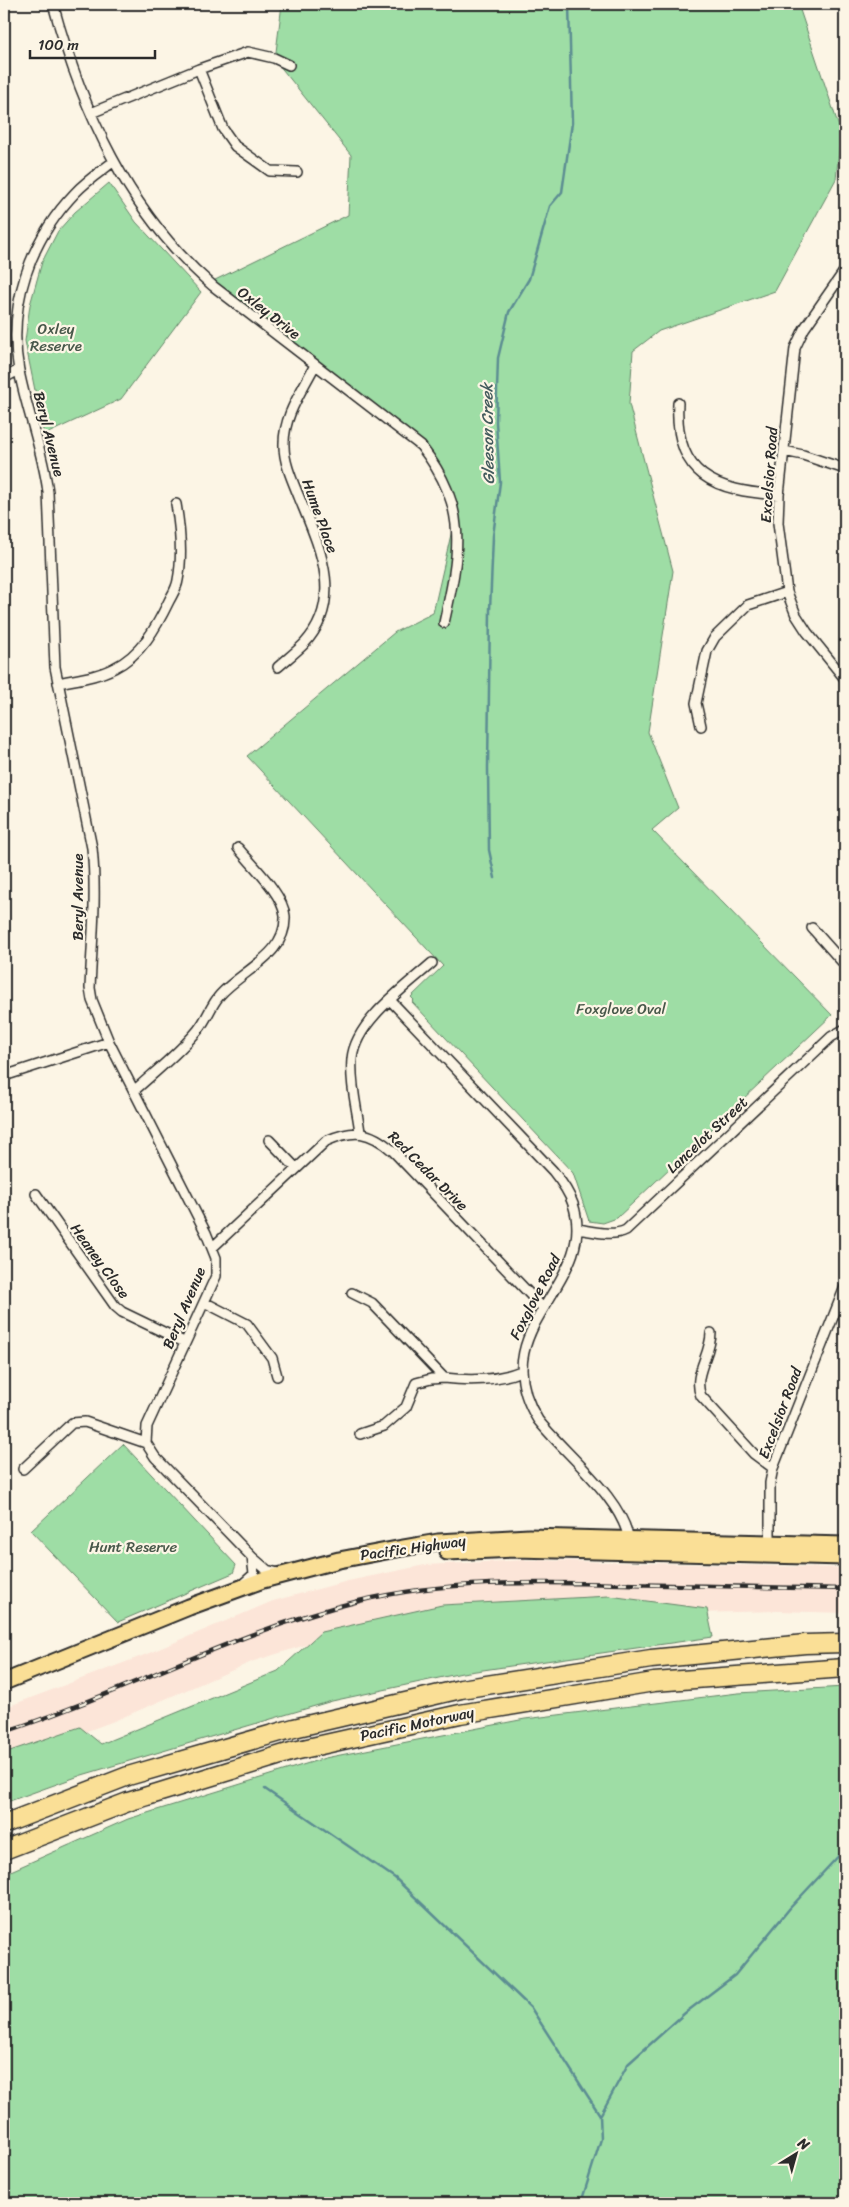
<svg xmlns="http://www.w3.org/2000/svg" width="849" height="2207" font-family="Sriracha,sans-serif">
  <rect width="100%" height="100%" fill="#fcf5e5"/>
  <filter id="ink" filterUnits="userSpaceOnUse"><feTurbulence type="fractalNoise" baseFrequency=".02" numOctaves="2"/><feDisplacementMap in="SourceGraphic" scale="10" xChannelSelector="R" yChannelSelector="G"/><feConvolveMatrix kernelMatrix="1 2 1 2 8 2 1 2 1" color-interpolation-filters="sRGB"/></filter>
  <g filter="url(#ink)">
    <path fill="#fce5d8" d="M526,1560L845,1568V1613L777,1611L441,1619L315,1642L254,1661L114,1721L4,1762V1708L147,1654L273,1601L348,1581L425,1565Z"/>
    <path fill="#9edda5" stroke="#648468" d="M282,4H798L841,133L836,179L775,291L659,331L633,351L629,404L673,571L648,732L678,808L652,830L832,1015L617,1218L603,1223L589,1221L573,1173L412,1002L414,1000L411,997L443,966L247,756L395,632L433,613L452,530L446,491L424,449L209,283L348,215L351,155L275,60Z
      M109,183L136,222L201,292L121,399L44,435L25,341L30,305L42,262L58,231L75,212Z
      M123,1444L236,1565L233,1573L118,1622L31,1531Z
      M609,1596L707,1609L713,1637L462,1673L332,1701L82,1775L4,1803V1753L80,1727L101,1744L278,1671L321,1632L442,1605Z
      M845,1687V2203H4V1874L128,1819L325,1758L525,1719L738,1693Z"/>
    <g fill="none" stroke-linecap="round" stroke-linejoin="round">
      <path stroke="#5c8d92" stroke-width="2.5" d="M495,878L489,850L488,768L490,610L493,536L500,482L496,422L498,358L509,312L529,279L550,206L562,192L572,123L569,4
        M265,1789L395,1878L531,2008L600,2115L601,2139L581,2203
        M601,2114L628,2064L685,2013L735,1975L790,1908L845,1849"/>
      <g stroke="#2b2b2b" stroke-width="12">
        <path id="street" d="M53,4C82,110 128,213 213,286L421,446C469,508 460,551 444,623
          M199,69L223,129L235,146L270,171L297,172
          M91,113L199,69L248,52L274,58L289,65
          M113,162C100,172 86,181 75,193C30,240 7,306 19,371C27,412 43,451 48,492L55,667L92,848C97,895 92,941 90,988L92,1000L109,1042L206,1233L216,1258V1276L147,1426L146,1443L155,1457L252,1557L267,1570L278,1573
          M845,270L804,329L795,348L779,495L778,523L787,592L796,615L807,632L845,679
          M4,378L19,370
          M678,403C674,476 715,491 779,495
          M784,451L803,455L845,469
          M278,667C287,659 296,652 304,644C346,599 318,544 299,497C293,482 284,463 284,446C283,416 302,391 315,365
          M58,683C77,679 97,677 114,668C141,655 156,628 169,601C172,595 177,588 178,580C183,555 180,528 176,504
          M701,726L696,703L707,651L715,637L748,605L787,592
          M812,928L845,965
          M390,1000L553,1171C561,1181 569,1192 573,1204C600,1285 480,1327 538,1420C564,1453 625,1500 629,1542
          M4,1076L109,1042
          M135,1090C156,1071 180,1052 198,1030C207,1019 211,1005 220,995C242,970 287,955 285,916C283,894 252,865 238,848
          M360,1132C357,1109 350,1083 352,1059C355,1022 405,987 432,963
          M269,1140L296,1168
          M36,1194L115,1306L122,1312L184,1342
          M577,1229C592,1231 612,1237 626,1230L831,1037L845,1029
          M213,1247L326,1141C354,1129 369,1130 393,1151L543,1308
          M352,1293L372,1303L444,1378C470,1381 497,1381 521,1371
          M204,1302L247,1324L272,1358L277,1376
          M711,1333C711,1355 692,1375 701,1396L754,1454L773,1468
          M360,1434L384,1426L406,1407L416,1383L431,1379L444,1378
          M23,1469L72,1423L85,1422L146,1443
          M770,1546V1483L773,1468L845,1287
          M244,1583L254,1574L252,1557"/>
      </g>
      <g stroke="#2b2b2b" stroke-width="19">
        <path id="primary" d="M447,1552L516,1549L845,1557
          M4,1682L189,1607L263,1580L339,1560L397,1549L438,1542L529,1537L845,1545"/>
      </g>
      <g stroke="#2b2b2b" stroke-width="21">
        <path id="highway" d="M4,1824L128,1776L294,1728L461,1689L651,1659L805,1644L845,1643
          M4,1850L128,1802L294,1751L460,1714L654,1682L845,1668"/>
      </g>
      <use href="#street" stroke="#fcf5e5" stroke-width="9"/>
      <use href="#primary" stroke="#fadf96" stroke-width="15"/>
      <use href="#highway" stroke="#fadf96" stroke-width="18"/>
      <g stroke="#2b2b2b" stroke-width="4.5">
        <path id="rail" d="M4,1732C124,1693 236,1631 359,1601C446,1580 535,1582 623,1584C697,1586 771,1588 845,1589"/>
      </g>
      <use href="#rail" stroke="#fcf5e5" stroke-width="2.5" stroke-dasharray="8" stroke-linecap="butt"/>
    </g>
  </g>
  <g text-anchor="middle" stroke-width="4.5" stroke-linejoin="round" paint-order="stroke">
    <g font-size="15" fill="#2b2b2b" stroke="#fcf5e5">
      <text transform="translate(269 313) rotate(38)" y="5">Oxley Drive</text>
      <text transform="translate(49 434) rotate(76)" y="5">Beryl Avenue</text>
      <text transform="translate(769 475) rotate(-86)" y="5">Excelsior Road</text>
      <text transform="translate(320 516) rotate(70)" y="5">Hume Place</text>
      <text transform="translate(78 897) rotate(-90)" y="5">Beryl Avenue</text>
      <text transform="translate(707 1135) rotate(-43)" y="5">Lancelot Street</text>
      <text transform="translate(428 1171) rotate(45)" y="5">Red Cedar Drive</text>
      <text transform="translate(100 1261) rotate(54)" y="5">Heaney Close</text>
      <text transform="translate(535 1297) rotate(-63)" y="5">Foxglove Road</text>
      <text transform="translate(184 1308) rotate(-67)" y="5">Beryl Avenue</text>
      <text transform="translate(780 1413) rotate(-69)" y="5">Excelsior Road</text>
      <text transform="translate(413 1548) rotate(-8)" y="5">Pacific Highway</text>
      <text transform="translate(417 1724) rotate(-12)" y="5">Pacific Motorway</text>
    </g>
    <g font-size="15" fill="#48584a" stroke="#fcf5e5">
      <text x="56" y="334">Oxley<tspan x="56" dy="17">Reserve</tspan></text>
      <text x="621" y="1014">Foxglove Oval</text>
      <text x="133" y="1552">Hunt Reserve</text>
    </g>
    <g font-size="16" font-style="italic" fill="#445c5e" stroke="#fcf5e5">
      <text transform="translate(487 434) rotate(-91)" y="6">Gleeson Creek</text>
    </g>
  </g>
  <rect width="849" height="2207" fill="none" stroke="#fcf5e5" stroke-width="20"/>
  <rect x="10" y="10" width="829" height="2187" fill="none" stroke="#2b2b2b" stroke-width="2" filter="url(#ink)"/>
  <g transform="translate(796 2154) rotate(37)" stroke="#fcf5e5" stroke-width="4" paint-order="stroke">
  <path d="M0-4L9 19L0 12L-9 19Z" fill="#2b2b2b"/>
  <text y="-8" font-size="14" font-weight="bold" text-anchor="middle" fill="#2b2b2b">N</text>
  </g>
  <path d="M30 50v8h125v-8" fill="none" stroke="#2b2b2b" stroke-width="2.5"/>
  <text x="38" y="50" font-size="15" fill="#2b2b2b" stroke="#fcf5e5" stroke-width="4" paint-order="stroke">100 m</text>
</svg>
